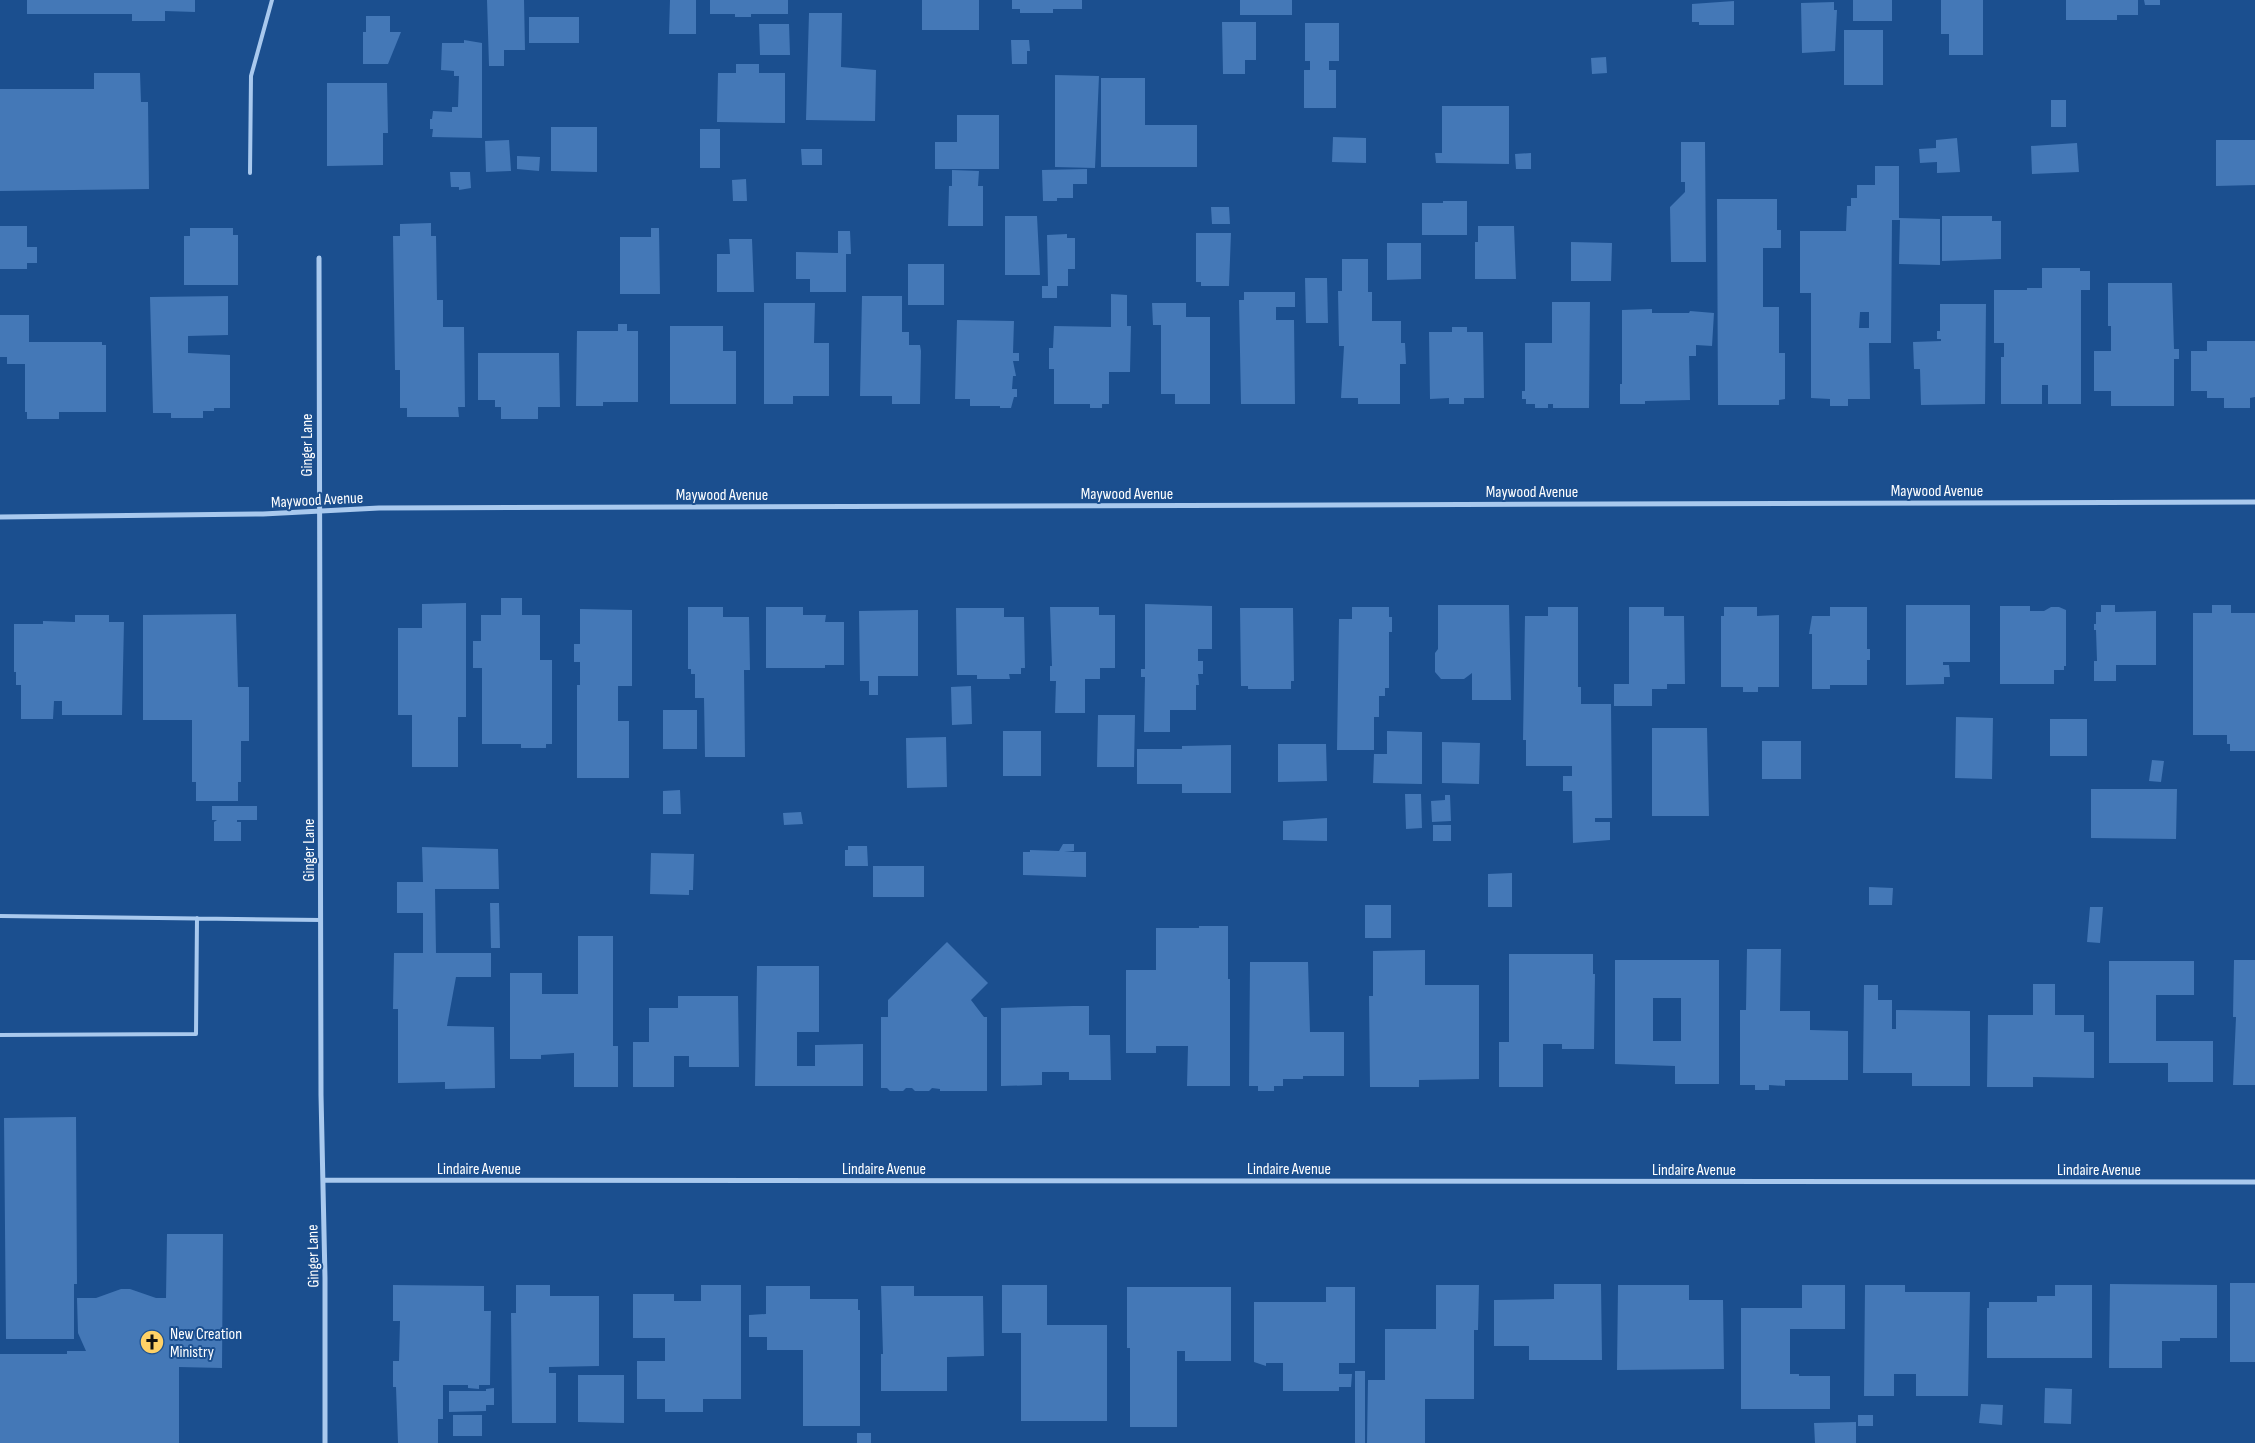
<svg xmlns="http://www.w3.org/2000/svg" width="2255" height="1443" font-family="'Sofia Sans Condensed',sans-serif">
  <rect width="100%" height="100%" fill="#1b4f8f"/>
  <path fill="#4478b7" fill-rule="evenodd" d="M27,0H195V12L165,11V21H132V14H27Z
    M487,0H524L525,50H504V66H489Z
    M670,0H696V34H669Z
    M710,0H788V14H751V17H735V14H710Z
    M922,0H979V30H922Z
    M1012,0H1082V9H1053V13H1020V9H1012Z
    M1240,0H1292V15H1240Z
    M1853,0H1892V21H1853Z
    M1941,0H1983V55H1949V34H1941Z
    M2066,0H2138V15H2117V20H2066Z
    M2144,0H2160V5H2145Z
    M1734,1V25H1699V22H1692V4Z
    M1834,2V10H1837L1835,51L1802,53L1801,3Z
    M809,13H842L841,67L876,70L875,121L806,120Z
    M366,16H390V32H401L388,64H363V32H366Z
    M529,17H579V43H529Z
    M1222,22H1256V60H1245V74H1223Z
    M1305,23H1339V61H1329V70H1336V108H1304V70H1310V61H1305Z
    M759,24H789L790,55H760Z
    M1844,30H1883V85H1844Z
    M464,40L482,43V138L432,137L433,129H430V119H432L433,111L452,112V107H458L459,76H454V71L441,70L442,43H464Z
    M1011,40H1029L1030,51H1027V64H1012Z
    M1606,57L1607,73L1592,74L1591,58Z
    M736,64H759V73H785V123L717,122L718,73H736Z
    M94,73H140L141,102H148L149,189L0,191V89H94Z
    M1055,75L1099,76L1095,168L1055,167Z
    M1101,78H1145V125H1197V167H1101Z
    M327,83H387L388,133H383V165L327,166Z
    M2051,100H2066V127H2051Z
    M1442,106H1509V164L1436,163L1435,153H1442Z
    M957,115H999V169H935V142H957Z
    M551,127H597V172L551,171Z
    M700,129H720V168H700Z
    M1333,137L1366,138V163L1332,162Z
    M1957,138L1960,172L1937,173V162L1920,163L1919,149L1936,148V140Z
    M509,140L511,171L486,172L485,141Z
    M2216,140H2255V185L2216,186Z
    M1681,142H1705L1706,262H1671L1670,207L1685,192V182H1681Z
    M2077,143L2079,172L2032,174L2031,146Z
    M801,149H822V165H802Z
    M1531,153V169H1516L1515,154Z
    M517,156L540,157L539,171L517,169Z
    M1875,166H1899V218L1940,219V265L1899,264L1900,220H1892L1891,343H1869L1870,399H1848V406H1830V399L1811,398V293H1800V231H1846L1847,206H1851V198H1857V185H1875ZM1860,312H1869V328H1859Z
    M1087,169V184H1073V198H1057V201H1043L1042,170Z
    M952,170L979,171L978,186H983V226H948L949,186H952Z
    M450,172H470L471,188L459,190V187H451Z
    M746,179L747,201H733L732,180Z
    M1717,199H1777V230H1781V248H1763V307H1779V353H1785V399L1779,400V405H1718Z
    M1443,201H1467V235H1422V203H1443Z
    M1211,207H1229L1230,224H1212Z
    M1005,216H1037L1040,275H1005Z
    M1942,216H1992V221H2001V259L1942,261Z
    M431,223V236H436L437,300H443V327H464L465,407H458L459,417H407V408H400V370H395L393,236H400V224Z
    M0,226H27V247H37V263H27V269H0Z
    M1478,226H1514L1516,279H1475V242H1478Z
    M190,228H233V235H238V285H184V236H190Z
    M651,228H659L660,294H620V237H651Z
    M838,231H850L851,254H846V292H810V279H796V252L838,253Z
    M1196,233H1231L1229,286H1201V282H1196Z
    M1067,234V238H1075V269H1068V286H1057V298H1042V286H1048L1047,235Z
    M729,239H752L754,292H717V254H730Z
    M1571,242L1612,243L1611,281H1571Z
    M1387,243H1421V279L1387,280Z
    M1342,259H1368V292H1372V321H1401V343H1405L1406,364H1400V404H1358V398H1341L1344,346H1339L1338,291H1342Z
    M908,264H944V305H908Z
    M2042,268H2080V271H2090V290H2081V404H2048V385H2042V404H2001V357H2004V343H1994V290H2027V288H2042Z
    M1305,278H1327L1328,323H1306Z
    M2108,283H2172L2174,349H2179V359H2174V406H2111V391H2094V351H2111V326H2108Z
    M1244,292H1295V307H1276V320H1294L1295,404H1241L1239,300H1244Z
    M1111,294L1127,295V326H1131L1130,372H1109V404H1102V408H1090V404H1054V369H1049V348H1053L1054,326L1111,327Z
    M228,296V335L188,336V353L230,355V408H214V411H203V418H171V413H153L150,297Z
    M862,296H902V332H909V345H920L921,351L920,404H892V396H860Z
    M1552,302H1590L1589,408H1553V404H1548V408H1535V404H1526V399H1522V391H1525V343H1552Z
    M764,303H815L814,343H829V396H793V404H764Z
    M1152,303H1186V317H1210V404H1175V394H1161V325H1153Z
    M1940,304H1986L1985,404L1921,405L1920,369H1914L1913,342L1941,341V339H1937V331H1940Z
    M1652,309V313H1689L1690,311L1714,313L1712,346L1696,345V356H1689L1690,400L1645,401V404H1620V384H1622V310Z
    M0,315H29V342H102V345H106V412H59V419H27V412H25V364H7V357H0Z
    M957,320L1014,321L1013,353H1019V361H1013L1016,376H1013L1012,389H1017V397H1014L1011,408H1000V406H970V399H955Z
    M618,324H627V331H638V402H603V406H576L577,331H618Z
    M670,326H723V351H736V404H670Z
    M1452,327H1467V332H1483L1484,398H1464V404H1449V398L1430,399L1429,332H1452Z
    M2207,341H2255V397L2250,398V408H2224V398H2207V391H2191V351H2207Z
    M478,353H559L560,407H538V419H501V407H495V400H478Z
    M501,598H522V615H540V660H552V744H546V748H521V744H482V668H473V641H481V615H501Z
    M466,603V717H458V767H412V715H398V628H422V604Z
    M1145,604L1212,606V649H1198V661H1203V674H1198L1199,685H1196V710H1170V732H1144L1145,677H1141V669H1145Z
    M1438,605H1509L1511,700H1472V673L1464,679H1441L1435,672V653L1438,649Z
    M1906,605H1970V662H1943V665H1949L1950,677H1944V684L1906,685Z
    M2101,605H2115V612L2156,611V665H2116V681H2094V661H2097L2096,630H2094V624H2096V612H2101Z
    M2212,605H2231V613H2255V751H2230V744H2227V735H2193V613H2212Z
    M2000,606H2030V611H2044L2051,607H2059L2066,610V666H2064V670H2054V684H2000Z
    M688,607H723V617H749L750,670H744L745,757H705L704,698H695V674H691V669H688Z
    M766,607H803V615H826L825,622H844V665H825V668H766Z
    M1050,607H1099V615H1115V668H1100V679H1085V713H1055L1056,681H1050V666H1052Z
    M1352,607H1389V617H1392V632H1389V688H1385V696H1379V717H1374V750H1337L1339,619H1352Z
    M1548,607H1578V687H1581V704H1611L1612,818H1595V822H1610V840L1573,843L1572,791H1563V776H1572V766H1526V740H1523L1525,616H1548Z
    M1629,607H1664V616H1684L1685,684H1667V689H1652V706H1614V684H1629Z
    M1724,607H1757V616L1779,615V687H1758V692H1743V687H1721V616H1724Z
    M1830,607H1867V649H1870V660H1867V685H1830V689H1812V634H1809L1812,616H1830Z
    M956,608H1004V617H1024L1025,668H1021V674H1009L1010,679H977V675H957Z
    M1240,608H1293L1294,681H1291V689H1248V686H1241Z
    M580,609L632,610V686H618V721H629V778H577V685H580V662H574V644H580Z
    M918,610V676H878V695H869V681H860L859,611Z
    M236,614L238,687H249V741H241V782H238V801H196V782H192V720H143V615Z
    M75,615H109V622H124L122,715H62V701H54L53,719H21V685H16V672H14V624H43V621L75,622Z
    M971,686L972,724L952,725L951,687Z
    M663,710H697V749H663Z
    M1098,715H1135L1134,767H1097Z
    M1956,717L1993,718L1992,779L1955,778Z
    M2050,719H2087V756H2050Z
    M1652,728H1707L1709,816H1652Z
    M1003,731H1041V776H1003Z
    M1387,731L1422,732V784L1373,783L1374,754H1387Z
    M946,737L947,787L907,788L906,738Z
    M1762,741H1801V779H1762Z
    M1442,742L1480,743L1479,784L1442,783Z
    M1278,744H1326L1327,781L1278,782Z
    M1231,745V793H1182V784H1137V749H1182V746Z
    M2152,760L2164,761L2161,782L2149,781Z
    M2091,789H2177L2176,839L2091,838Z
    M680,790L681,814H663V791Z
    M1405,794H1421L1422,828L1406,829Z
    M1445,795H1450L1451,821L1432,822L1431,801L1445,800Z
    M212,806H257V820H237V822H241V841H214V822L217,820H212Z
    M801,812L803,824L784,825L783,813Z
    M1327,818V841L1283,840V821Z
    M1433,825H1451V841H1433Z
    M1063,844H1074V851L1064,852H1086V877L1023,875V852H1030V850L1059,851Z
    M848,846H867L868,866H845V850H848Z
    M422,847L498,849L499,889H435L436,953H491V977H456L447,1026L494,1027L495,1088L445,1089V1082L398,1083V1009H393L394,953H423V913H397V882H423Z
    M651,853L694,854L693,890H689V895L650,894Z
    M873,866H924V897H873Z
    M1512,873V907H1488V874Z
    M1869,887L1893,888L1892,905H1869Z
    M490,903H499L500,948H491Z
    M1365,905H1391V938H1365Z
    M2090,907H2103L2100,943L2087,942Z
    M1199,926H1228V979H1230V1086H1187L1188,1046H1156V1053H1126V970H1156V928H1199Z
    M578,936H613V1046H618V1087H574V1053L541,1055V1059H510V973H542V994H578Z
    M947,942L988,983L971,1000L984,1017H987V1091H940V1089L932,1088L929,1091H915L912,1088H906L903,1091H890L887,1088H881V1017H888V1000Z
    M1747,949H1781L1780,1011H1810V1030L1848,1031V1080H1785V1086L1769,1085V1090H1755V1085H1740V1010H1746Z
    M1425,950V985H1479V1079L1419,1080V1087H1370L1369,996H1373V951Z
    M1509,954H1593V974H1595L1594,1049H1562V1044H1543V1087H1499V1042H1509Z
    M1615,960H1719V1084H1675V1066L1615,1064ZM1653,998H1681V1041H1653Z
    M2234,960H2255V1085H2233L2236,1017H2233Z
    M2109,961H2194V995H2156V1041H2213V1082H2168V1063H2109Z
    M1250,962H1308L1310,1032H1344V1076H1303V1079H1283V1086H1274V1091H1258V1086H1249Z
    M757,966H819V1032H797V1066H815V1045L863,1044V1086H755Z
    M2033,984H2055V1015H2084V1032H2094V1078L2033,1077V1087H1987L1988,1015H2033Z
    M1864,985H1878V1000H1892V1029H1896V1010L1970,1011V1086H1912V1073H1863Z
    M678,996H738L739,1067H689V1056H674V1087H633V1042H649V1008H678Z
    M1073,1006H1089V1035H1110L1111,1080H1069V1072H1042V1085L1001,1086V1008Z
    M76,1117L77,1284H74V1339H6L4,1118Z
    M167,1234H223L222,1368L179,1367V1443H0V1354H67V1351H86L78,1333L77,1298H96L121,1289H130L156,1298H166Z
    M2230,1283H2255V1362H2230Z
    M1554,1284H1601L1602,1360H1529V1346H1494V1300L1554,1299Z
    M2110,1284L2217,1285V1338H2180V1341H2162V1368H2109Z
    M393,1285L484,1286V1311H491L490,1385H479V1389L468,1388V1385H443V1419H438V1443H398L396,1387H393V1361H399L400,1321H393Z
    M516,1285H550V1296H599V1366L549,1367V1373H556V1423H512L511,1313H516Z
    M701,1285H741V1399H703V1412H665V1399H637V1361H665V1338H633V1294H674V1301H701Z
    M1002,1285H1047V1325H1107V1421H1021V1333H1002Z
    M1436,1285H1479L1478,1330H1474V1399H1425V1443H1367L1368,1380H1385V1329H1436Z
    M1618,1285H1689V1300H1723L1724,1369L1617,1370Z
    M1802,1285H1845V1329H1790V1374H1799V1376H1830V1409H1741V1308H1802Z
    M1865,1285H1905V1292H1970L1968,1396H1916V1374H1894V1396H1864Z
    M2055,1285H2092V1358H1987V1308H1989V1302H2037V1296H2055Z
    M766,1286H810V1299H858V1310H860V1426H803V1350H767V1337H749V1315L766,1314Z
    M881,1286H914V1296H983L984,1356L947,1357V1391H881V1354H883Z
    M1127,1287H1231V1361H1185V1351H1177V1427H1130V1348H1127Z
    M1326,1287H1355V1363H1339V1374H1352L1351,1387H1339V1391H1283V1363H1266V1366L1254,1362V1302H1326Z
    M1355,1371H1365V1443H1355Z
    M578,1375H624V1423L578,1422Z
    M494,1388V1405H486V1411L449,1412V1391H486V1389Z
    M2045,1388L2072,1389L2071,1424L2044,1423Z
    M1981,1404L2003,1405L2002,1425L1979,1423Z
    M453,1415H482V1436H453Z
    M1858,1415H1873V1426H1858Z
    M1856,1422V1443H1815L1814,1423Z
    M857,1433H871V1443H857Z"/>
  <g fill="none" stroke-linecap="round" stroke-linejoin="round">
    <path stroke="#a9c9ee" stroke-width="4" d="M250,173L251,76L272,0
      M0,916L321,920
      M0,1035L196,1034L197,918"/>
    <path stroke="#a9c9ee" stroke-width="5" d="M319,258L321,1095L325,1278V1443
      M0,517L263,514L379,508L2255,502
      M323,1180L2255,1182"/>
  </g>
  <defs>
    <g id="church-disc" transform="scale(1.25)"><circle r="9.5" fill="#ffd166" stroke="#1b4f8f"/><path d="M-1.2-6h2.4v3.5h3.3v2.4h-3.3V6h-2.4V-.1h-3.3v-2.4h3.3Z" fill="#111"/></g>
  </defs>
  <g fill-rule="evenodd">
    <use href="#church-disc" x="152" y="1342"/>
  </g>
  <g text-anchor="middle" stroke-width="4" stroke-linejoin="round" paint-order="stroke">
    <g font-size="16" fill="#fff" stroke="#1b4f8f">
      <text transform="translate(306 445) rotate(-90)" y="6">Ginger Lane</text>
      <text x="1937" y="496">Maywood Avenue</text>
      <text x="1532" y="497">Maywood Avenue</text>
      <text x="1127" y="499">Maywood Avenue</text>
      <text x="722" y="500">Maywood Avenue</text>
      <text transform="translate(317 499) rotate(-3)" y="6">Maywood Avenue</text>
      <text transform="translate(308 850) rotate(-90)" y="6">Ginger Lane</text>
      <text x="479" y="1174">Lindaire Avenue</text>
      <text x="884" y="1174">Lindaire Avenue</text>
      <text x="1289" y="1174">Lindaire Avenue</text>
      <text x="1694" y="1175">Lindaire Avenue</text>
      <text x="2099" y="1175">Lindaire Avenue</text>
      <text transform="translate(312 1256) rotate(-91)" y="6">Ginger Lane</text>
    </g>
    <g font-size="16" fill="#fff" stroke="#1b4f8f" text-anchor="start">
      <text x="170" y="1339">New Creation<tspan x="170" dy="18">Ministry</tspan></text>
    </g>
  </g>
</svg>
